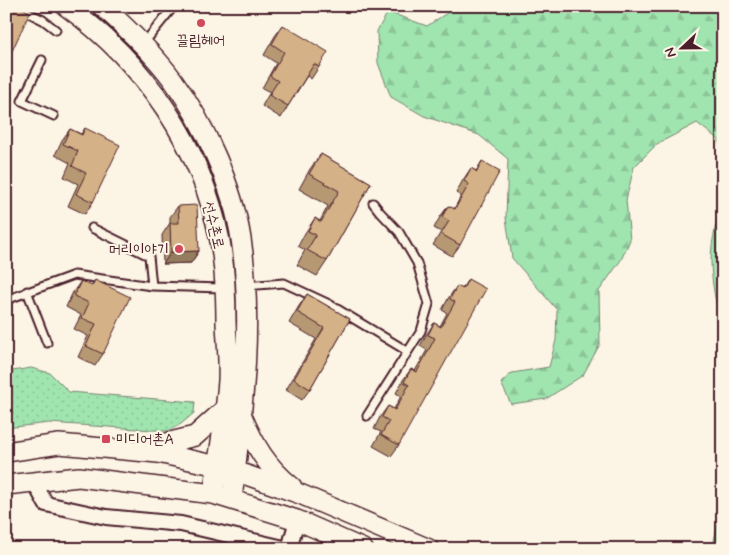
<svg xmlns="http://www.w3.org/2000/svg" width="729" height="555" font-family="Mynerve,'Poor Story',sans-serif">
  <defs>
    <pattern id="forest-firs" width="22" height="20" patternUnits="userSpaceOnUse" patternTransform="scale(1.25)"><rect width="22" height="20" fill="#a0e5b0"/><path d="M5 1l3.5 6h-7zM16 11l3.5 6h-7z" fill="#8bc498"/></pattern>
    <pattern id="park-dots" width="8" height="8" patternUnits="userSpaceOnUse" patternTransform="scale(1.25)"><rect width="8" height="8" fill="#a0e5b0"/><path d="M2 2h.1M6 6h.1" fill="none" stroke="#8bc498" stroke-width="1.8" stroke-linecap="round"/></pattern>
  </defs>
  <rect width="100%" height="100%" fill="#fcf5e5"/>
  <filter id="ink" filterUnits="userSpaceOnUse"><feTurbulence type="fractalNoise" baseFrequency=".02" numOctaves="2"/><feDisplacementMap in="SourceGraphic" scale="10" xChannelSelector="R" yChannelSelector="G"/><feConvolveMatrix kernelMatrix="1 2 1 2 8 2 1 2 1" color-interpolation-filters="sRGB"/></filter>
  <g filter="url(#ink)">
    <path fill="url(#forest-firs)" stroke="#75826e" d="M498,6H714L723,28V158L719,140L697,123L657,144L634,167L626,200L630,240L621,260L599,291L600,344L583,375L546,399L511,404L501,383L512,373L549,367L556,340L557,310L512,258L506,218L508,159L479,135L424,116L391,97L378,63L377,31L388,12L427,26L450,11L495,10Z
      M723,196V326C716,309 711,279 711,261C711,240 718,216 723,196Z
      M723,502V549H712Z"/>
    <path fill="url(#park-dots)" stroke="#75826e" d="M31,368L50,373L69,392L195,402L194,413L181,424L168,431L49,423L6,428V372Z"/>
    <g fill="none" stroke-linecap="round" stroke-linejoin="round">
      <g stroke="#4a1f2b" stroke-width="11">
        <path id="lane" d="M15,6L43,20L56,30
          M144,43L174,6
          M42,60L22,101L54,116
          M92,228L149,256L152,286
          M246,286L284,283L329,304L407,351
          M27,291L47,343
          M6,300L74,275L152,286L223,288
          M367,416L421,331L429,304L417,263L399,232L380,212L373,203"/>
      </g>
      <g stroke="#4a1f2b" stroke-width="18">
        <path id="street" d="M34,482L46,504L106,517L181,524L288,549
          M289,549L297,520"/>
      </g>
      <g stroke="#4a1f2b" stroke-width="22">
        <path id="secondary" d="M66,6C145,63 201,145 220,241C225,269 226,297 226,324C227,343 229,363 228,381C225,419 219,457 213,494
          M102,6C127,28 153,53 173,80C204,123 233,186 241,239C254,324 242,414 232,499
          M242,416C255,446 266,466 292,487
          M146,448L195,436L225,409
          M6,452L59,444L158,453L227,468L300,494L429,549
          M6,485L79,477L213,494L297,520L363,549"/>
      </g>
      <use href="#lane" stroke="#fcf5e5" stroke-width="7"/>
      <use href="#street" stroke="#fcf5e5" stroke-width="14"/>
      <use href="#secondary" stroke="#fcf5e5" stroke-width="19"/>
    </g>
    <path fill="#b69873" stroke="#4a1f2b" d="M283,25L319,67L311,79L307,76L288,106L281,118L262,106L270,92L262,88L276,63L264,55L275,36Z
      M85,128L93,202L85,214L68,206L78,184L64,177L70,163L55,155L62,140L70,129L81,134Z
      M321,154L371,183L327,261L317,276L297,265L305,250L298,246L305,233L315,218L320,221L328,206L299,189L310,169Z
      M482,161L460,245L452,256L433,245L441,232L434,228L440,217L448,206L454,209L461,196L456,193L463,180L471,168L476,171Z
      M178,206L199,251L191,263L163,264L162,235L170,223V217Z
      M468,279L399,445L391,456L373,446L381,432L374,429L380,417L388,406L394,409L401,396L396,393L403,380L411,369L415,371L427,350L420,346L426,335L434,323L440,326L447,313L442,310L449,297L457,286L462,289Z
      M95,280L103,354L95,366L78,357L88,336L74,329L81,315L66,307L73,292L81,281L91,286Z
      M307,294L350,319L310,389L302,400L286,390L316,339L289,323L299,306Z"/>
    <path fill="#947c5e" stroke="#4a1f2b" d="M199,251L191,263L163,264L171,252Z"/>
    <path fill="#d4b186" stroke="#4a1f2b" d="M8,6H18L30,12L6,64V11Z
      M283,25L328,52L319,67L314,64L288,106L269,95L278,81L270,76L284,52L272,44Z
      M85,128L120,145L93,202L76,194L86,173L72,166L78,151L63,144L70,129L82,135Z
      M321,154L371,183L327,261L307,250L316,235L308,231L315,218L321,222L339,191L309,174Z
      M482,161L500,171L460,245L441,234L449,221L442,217L448,206L455,209L469,184L464,181L471,168L477,172Z
      M197,205L199,251L171,252L170,223H179L178,206Z
      M468,279L486,289L399,445L381,435L389,421L382,417L388,406L395,410L409,385L404,382L411,369L417,372L435,338L428,335L434,323L441,327L455,302L450,299L457,286L463,289Z
      M95,280L130,297L103,354L86,346L96,324L82,318L89,303L74,296L81,281L92,286Z
      M307,294L350,319L310,389L294,379L324,328L297,312Z"/>
  </g>
  <g fill="#d1495b" stroke="#fcf5e5" stroke-width="2">
    <circle cx="201" cy="23" r="5"/>
    <circle cx="179" cy="249" r="5"/>
    <rect x="101" y="434" width="10" height="10" rx="2.5"/>
  </g>
  <g text-anchor="middle" stroke-width="4" stroke-linejoin="round" paint-order="stroke">
    <g font-size="15" fill="#4a1f2b" stroke="#fcf5e5">
      <text x="201" y="45">끌림헤어</text>
      <text x="169" y="254" text-anchor="end">머리이야기</text>
      <text x="116" y="444" text-anchor="start">미디어촌A</text>
    </g>
    <g font-size="15" fill="#4a1f2b" stroke="#fcf5e5">
      <text transform="translate(214 225) rotate(76)" y="5">선수촌로</text>
    </g>
  </g>
  <rect width="729" height="555" fill="none" stroke="#fcf5e5" stroke-width="25"/>
  <rect x="12" y="12" width="704" height="530" fill="none" stroke="#4a1f2b" stroke-width="2" filter="url(#ink)"/>
  <g transform="translate(682 48) rotate(248)" stroke="#fcf5e5" stroke-width="4" paint-order="stroke">
  <path d="M0-4L9 19L0 12L-9 19Z" fill="#4a1f2b"/>
  <text y="-8" font-size="14" font-weight="bold" text-anchor="middle" fill="#4a1f2b">N</text>
  </g>
</svg>
